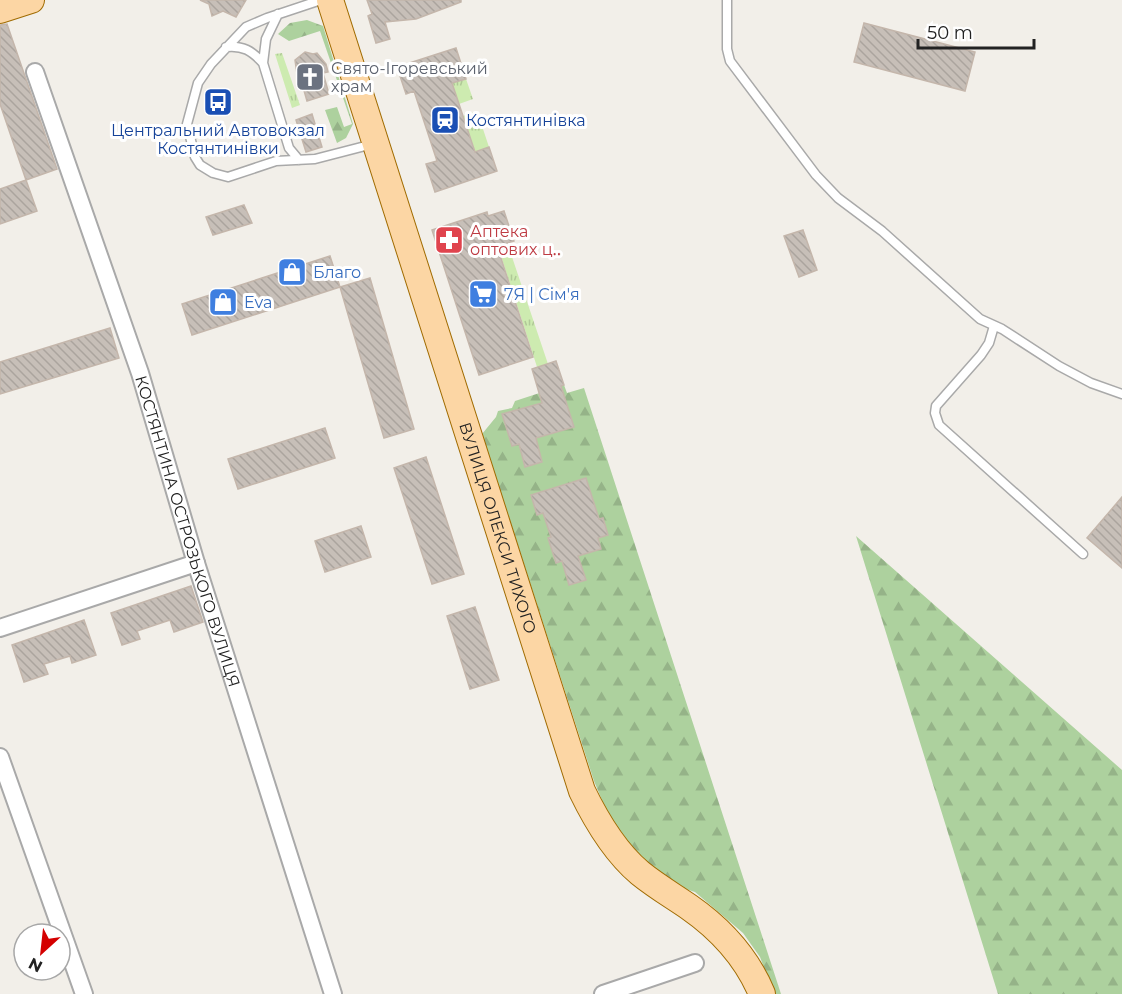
<svg xmlns="http://www.w3.org/2000/svg" width="1122" height="994" font-family="Montserrat,sans-serif">
  <defs>
    <pattern id="grass-tufts" width="24" height="20" patternUnits="userSpaceOnUse" patternTransform="scale(1.5)"><rect width="24" height="20" fill="#cdebb0"/><path d="M3 7l-1-3M5 7V3M7 7l1-3M15 17l-1-3M17 17v-4M19 17l1-3" fill="none" stroke="#b0c997"/></pattern>
    <pattern id="forest-firs" width="22" height="20" patternUnits="userSpaceOnUse" patternTransform="scale(1.5)"><rect width="22" height="20" fill="#add19e"/><path d="M5 1l3.5 6h-7zM16 11l3.5 6h-7z" fill="#95b388"/></pattern>
    <pattern id="building-back-hatch" width="6" height="6" patternUnits="userSpaceOnUse" patternTransform="scale(1.5)"><rect width="6" height="6" fill="#c7bfb8"/><path d="M-1 5l2 2M0 0l6 6M5-1l2 2" fill="none" stroke="#aba49e"/></pattern>
  </defs>
  <rect width="100%" height="100%" fill="#f2efe9"/>
  <path fill="url(#grass-tufts)" d="M282,53L300,105L292,108L275,54Z
    M466,79L473,99L459,104L452,83Z
    M477,111L489,147L475,152L463,116Z
    M488,216L502,251L509,248L548,364L539,367L538,370Z"/>
  <path fill="url(#forest-firs)" d="M307,20L323,26L353,124L346,138L337,143L325,110L337,107L344,127L352,124L320,31L289,41L278,34L290,23Z
    M564,385L567,393L584,388L781,994H774L760,957L743,933L695,892L679,887L648,866L628,845L609,817L594,781L482,434L496,417L498,411L512,408L515,401Z
    M856,536L1122,770V994H998Z"/>
  <path fill="url(#building-back-hatch)" stroke="#c4b6ab" stroke-width="1.5" d="M200,0H246L236,17L223,11L212,16L209,4Z
    M367,0H461V2L416,19L385,22L390,39L376,43L368,16L372,14Z
    M864,23L975,52L965,91L854,62Z
    M7,24L57,169L26,180L0,104V25Z
    M456,48L466,79L452,83L475,152L489,147L497,171L435,192L426,164L437,161L414,91L406,94L397,67Z
    M305,52L313,54L317,53L326,64L328,72L323,73L329,94L307,101L301,80L298,81L295,60Z
    M312,114L322,147L306,152L296,120Z
    M26,180L37,211L0,224V189Z
    M244,205L252,223L213,235L206,217Z
    M504,211L514,241L507,243L509,248L499,252L533,357L479,375L432,230L487,212L488,216Z
    M803,230L817,270L799,277L784,236Z
    M330,256L340,287L192,335L182,304Z
    M370,278L414,429L384,438L340,287Z
    M110,328L119,358L0,394V362Z
    M556,361L564,385L561,386L574,427L536,438L542,462L525,467L519,444L512,446L502,414L542,403L532,369Z
    M325,428L335,458L238,489L228,459Z
    M426,457L464,574L432,584L394,468Z
    M586,478L599,519L603,518L608,535L598,538L601,549L578,556L586,580L569,585L562,561L556,563L548,538L551,537L543,513L537,515L531,495Z
    M1122,497V568L1087,538Z
    M361,526L371,557L325,572L315,541Z
    M191,586L203,622L174,632L170,620L137,631L140,639L122,645L111,613Z
    M475,607L499,680L470,689L447,616Z
    M84,620L96,655L72,663L70,656L44,664L48,674L24,682L12,645Z"/>
  <g fill="none" stroke-linecap="round" stroke-linejoin="round">
    <g stroke="#a9a9a9" stroke-width="11">
      <path id="service" d="M321,0L267,18L246,27L211,64L198,83L187,124L195,157L200,165L213,173L228,177L276,161L315,159L373,144
        M727,0V49L730,61L816,175L838,198L882,231L980,319L1002,329L1059,366L1091,383L1122,394
        M278,14L266,39L263,63L289,148L299,160
        M226,47C243,45 252,51 263,63
        M994,326L989,343L981,355L936,406L935,413L939,425L1083,554"/>
    </g>
    <g stroke="#a9a9a9" stroke-width="20">
      <g id="minor">
        <path id="s1" d="M35,72L140,373L196,563L333,994"/>
        <path d="M0,628L196,563"/>
        <path d="M0,757L84,994"/>
        <path d="M603,994L695,963"/>
      </g>
    </g>
    <g stroke="#a06b00" stroke-width="28">
      <g id="primary">
        <path id="s2" d="M330,0L582,791C596,820 615,852 640,873C656,886 673,896 689,907C722,930 747,958 762,994"/>
        <path d="M0,10L31,0"/>
      </g>
    </g>
    <use href="#service" stroke="#fff" stroke-width="8"/>
    <use href="#minor" stroke="#fff" stroke-width="16"/>
    <use href="#primary" stroke="#fcd6a4" stroke-width="26"/>
  </g>
  <defs>
    <g id="church-square" transform="scale(1.5)"><rect x="-9" y="-9" width="18" height="18" rx="4" fill="#6b7280" stroke="#fff"/><path d="M-1.2-6h2.4v3.5h3.3v2.4h-3.3V6h-2.4V-.1h-3.3v-2.4h3.3Z" fill="#fff"/></g>
    <g id="bus-square" transform="scale(1.5)"><rect x="-9" y="-9" width="18" height="18" rx="4" fill="#1a4fb4" stroke="#fff"/><path d="M-5-6H5V4H4V6H2V4H-2V6H-4V4H-5ZM-3.5-4V0h7V-4ZM-3.5 1.2v1.5H-2V1.2ZM2 1.2v1.5H3.5V1.2Z" fill="#fff"/></g>
    <g id="station-square" transform="scale(1.5)"><rect x="-9" y="-9" width="18" height="18" rx="4" fill="#1a4fb4" stroke="#fff"/><path d="M-3-6H3Q5-6 5-4V2Q5 4 3 4L4.5 6H3L1.5 4h-3L-3 6H-4.5L-3 4Q-5 4-5 2V-4Q-5-6-3-6ZM-3.5-4v3h7v-3ZM-3.5 1v1.5H-2V1ZM2 1v1.5H3.5V1Z" fill="#fff"/></g>
    <g id="pharmacy-square" transform="scale(1.5)"><rect x="-9" y="-9" width="18" height="18" rx="4" fill="#e0444e" stroke="#fff"/><path d="M-2-6h4v4h4v4h-4v4h-4v-4h-4v-4h4Z" fill="#fff"/></g>
    <g id="shop-square" transform="scale(1.5)"><rect x="-9" y="-9" width="18" height="18" rx="4" fill="#3f7fe0" stroke="#fff"/><path d="M-5-2.5h2.3a2.7 3.5 0 0 1 5.4 0H5L5.5 6h-11ZM-1.5-2.5h3a1.5 2.3 0 0 0-3 0Z" fill="#fff"/></g>
    <g id="supermarket-square" transform="scale(1.5)"><rect x="-9" y="-9" width="18" height="18" rx="4" fill="#3f7fe0" stroke="#fff"/><path d="M-6-5.5h2.5l.6 2H6L4.5 2H-2.5L-4.4-4H-6ZM-1.5 3.2a1.3 1.3 0 1 0 .1 0ZM3 3.2a1.3 1.3 0 1 0 .1 0Z" fill="#fff"/></g>
  </defs>
  <g fill-rule="evenodd">
    <use href="#church-square" x="310" y="77"/>
    <use href="#bus-square" x="218" y="102"/>
    <use href="#station-square" x="445" y="120"/>
    <use href="#pharmacy-square" x="449" y="240"/>
    <use href="#shop-square" x="292" y="272"/>
    <use href="#supermarket-square" x="483" y="294"/>
    <use href="#shop-square" x="223" y="302"/>
  </g>
  <g text-anchor="middle" stroke-width="6" stroke-linejoin="round" paint-order="stroke">
    <g font-size="16" fill="#5b616d" stroke="#fff" text-anchor="start">
      <text x="331" y="74">Свято-Ігоревський<tspan x="331" dy="18">храм</tspan></text>
    </g>
    <g font-size="16" fill="#164399" stroke="#fff" text-anchor="start">
      <text x="466" y="126">Костянтинівка</text>
      <text x="218" y="136" text-anchor="middle">Центральний Автовокзал<tspan x="218" dy="18">Костянтинівки</tspan></text>
    </g>
    <g font-size="16" fill="#be3a42" stroke="#fff" text-anchor="start">
      <text x="470" y="237">Аптека<tspan x="470" dy="18">оптових ц‥</tspan></text>
    </g>
    <g font-size="16" fill="#366cbe" stroke="#fff" text-anchor="start">
      <text x="313" y="278">Благо</text>
      <text x="504" y="300">7Я | Сім'я</text>
      <text x="244" y="308">Eva</text>
    </g>
    <g font-size="16" fill="#222" stroke="#fff">
      <text dy="6" stroke="none"><textPath href="#s2" startOffset="554">ВУЛИЦЯ ОЛЕКСИ ТИХОГО</textPath></text>
      <text dy="6" stroke="none"><textPath href="#s1" startOffset="484">КОСТЯНТИНА ОСТРОЗЬКОГО ВУЛИЦЯ</textPath></text>
    </g>
  </g>
  <g transform="translate(42 952) rotate(207)"><circle r="28" fill="#ffffff" stroke="#a7a7a7" stroke-width="1.5"/>
  <path d="M0-4.5L10 22L0 15L-10 22Z" fill="#d40000"/>
  <text y="-9" font-size="16" font-weight="bold" text-anchor="middle" fill="#222222">N</text>
  </g>
  <path d="M918 39v9h116v-9" fill="none" stroke="#222222" stroke-width="3"/>
  <text x="927" y="39" font-size="18" fill="#222222" stroke="#ffffff" stroke-width="4.5" paint-order="stroke">50 m</text>
</svg>
